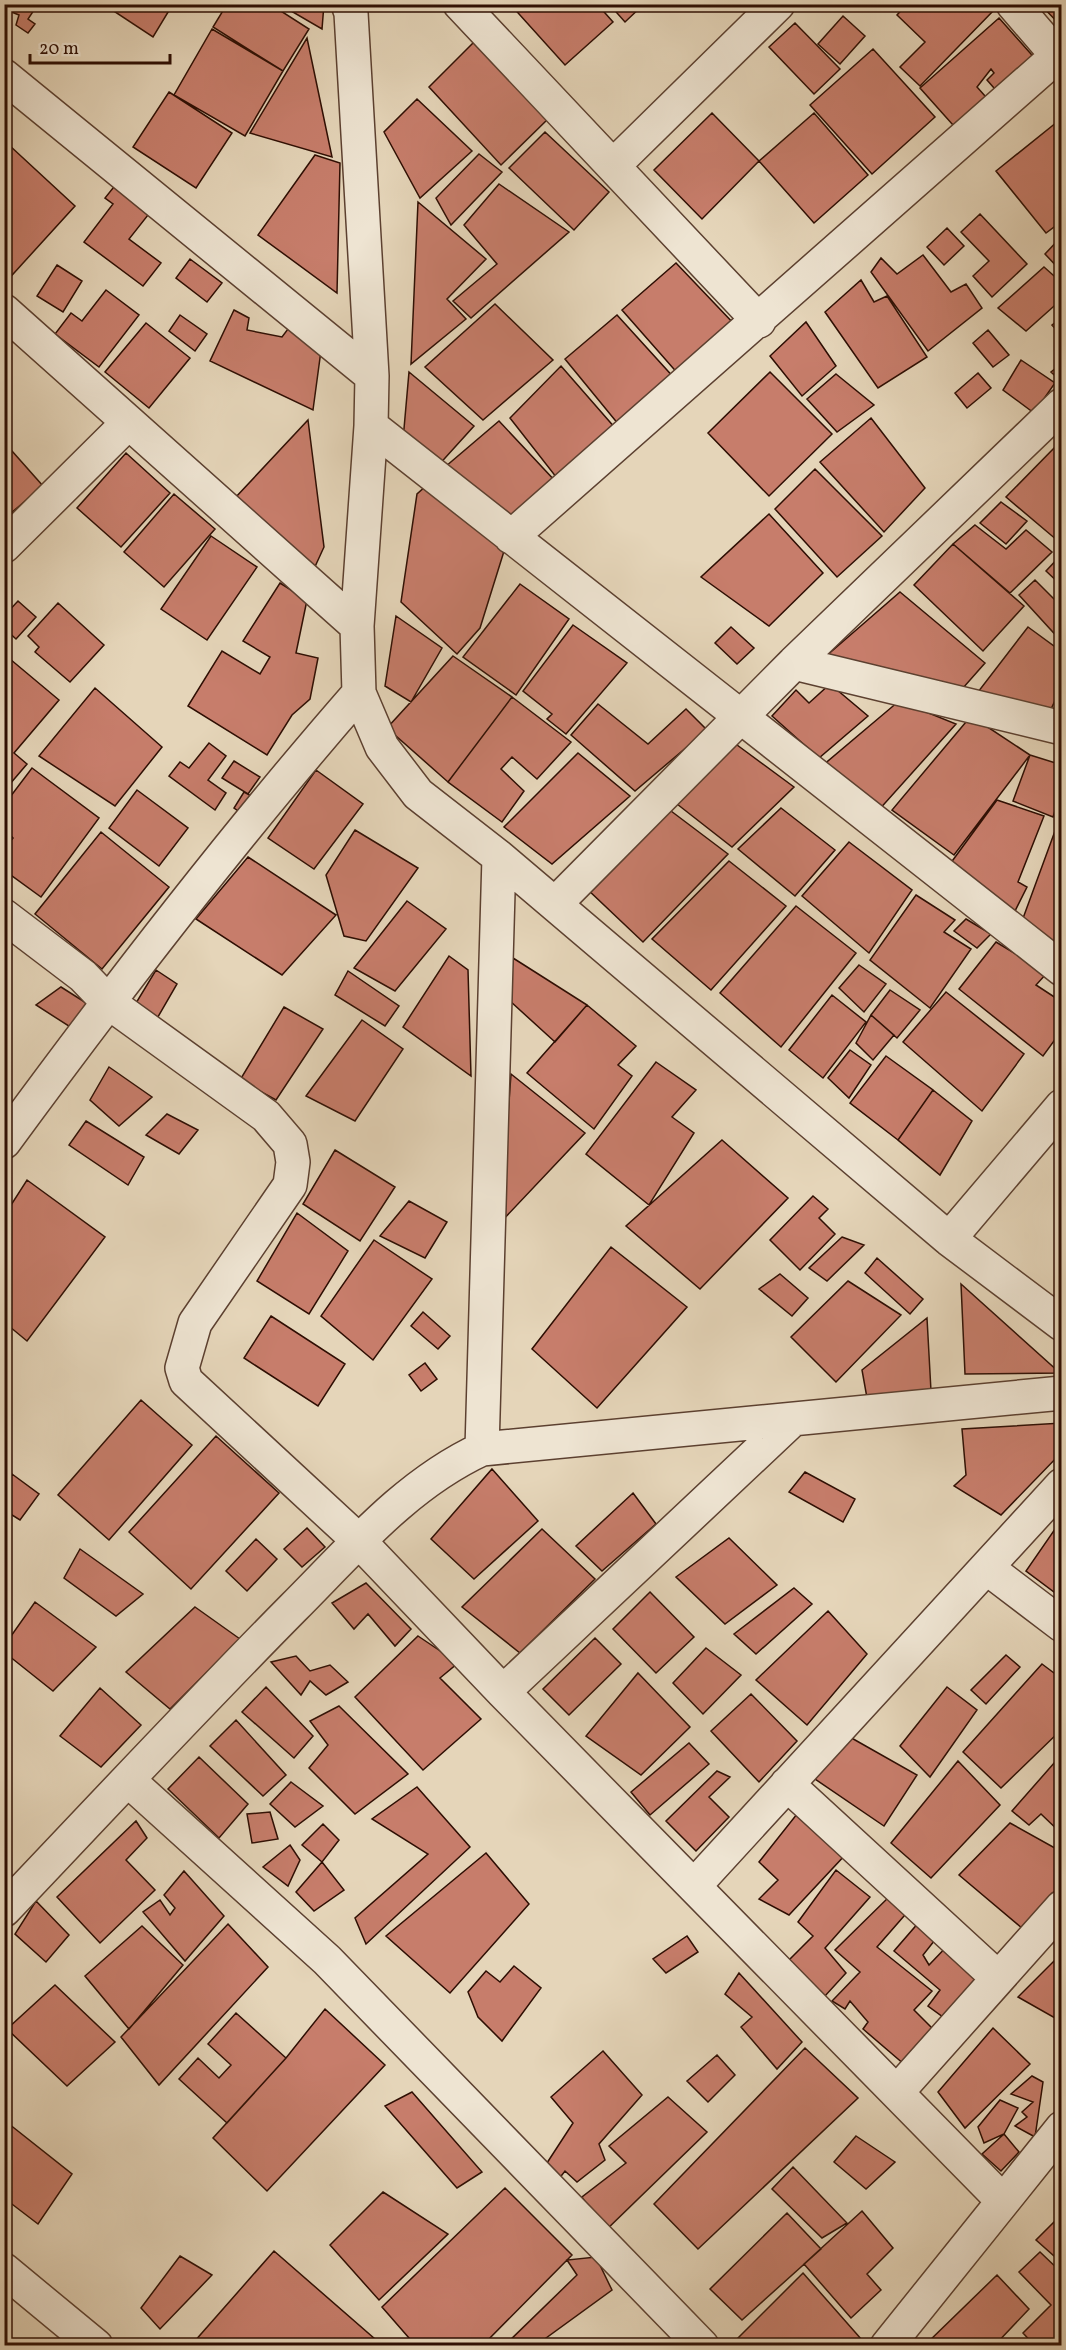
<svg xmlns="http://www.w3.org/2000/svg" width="1066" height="2350" font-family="Vollkorn,serif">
  <rect width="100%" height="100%" fill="#e5d5b9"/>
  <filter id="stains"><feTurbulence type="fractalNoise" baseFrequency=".00333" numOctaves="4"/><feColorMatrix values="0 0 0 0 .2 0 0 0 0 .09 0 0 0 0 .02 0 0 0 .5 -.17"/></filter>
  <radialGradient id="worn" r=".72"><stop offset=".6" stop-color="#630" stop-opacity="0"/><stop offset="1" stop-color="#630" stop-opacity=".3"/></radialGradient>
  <path fill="#c77d6b" stroke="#2e0e03" stroke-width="1.5" d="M4,4H38L28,19L35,24L28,33L16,25L19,15L9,11L4,18Z
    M103,4H173L153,37Z
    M227,4H270L309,29L283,71L213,27Z
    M279,4H324L322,29Z
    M510,4H597L613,22L565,65Z
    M609,4H644L625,22Z
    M907,4H990L995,9L920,86L900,67L925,42L897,15Z
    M1040,4H1062V27Z
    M843,16L865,36L840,64L818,44Z
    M999,18L1039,63L1001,96L987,80L994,73L991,69L977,87L993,105L961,134L920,88Z
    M795,23L840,69L814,94L769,47Z
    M212,29L283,71L245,136L174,95Z
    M307,38L332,157L250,133Z
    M474,42L550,117L501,165L429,87Z
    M873,49L935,117L872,174L810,105Z
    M169,92L232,133L196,188L133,147Z
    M417,99L472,151L420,198L384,132Z
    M712,113L759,161L702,219L654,170Z
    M814,113L868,175L814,223L759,161Z
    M1062,118V221L1046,233L996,171Z
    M545,132L609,192L574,230L509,168Z
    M9,145L75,206L4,284V150Z
    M479,154L502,172L451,225L436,198Z
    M315,155L340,163L337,293L258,235Z
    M117,183L152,210L129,239L161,263L143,286L84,242L113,204L105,198Z
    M499,184L569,232L471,318L453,301L497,264L464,225Z
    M418,202L486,259L447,299L466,319L411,364Z
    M980,214L1027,264L992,297L973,276L989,261L961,232Z
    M947,228L964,246L944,265L927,247Z
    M1062,236V272L1045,254Z
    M923,255L951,292L966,284L982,308L928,351L871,272L881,258L897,274Z
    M190,259L222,283L207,302L176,278Z
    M676,263L736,326L680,376L622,310Z
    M57,265L82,281L63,312L37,296Z
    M1044,267L1062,283V299L1026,331L998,308Z
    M861,280L874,302L887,296L927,357L878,388L825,312Z
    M106,290L139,315L99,367L55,334L71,313L82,321Z
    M495,304L553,360L483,420L425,367Z
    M234,310L249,318L247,330L282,337L294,321L322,343L313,410L210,361Z
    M180,315L207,334L195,351L169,331Z
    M617,315L676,380L619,425L565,359Z
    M1062,317V336L1052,325Z
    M806,322L836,366L802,396L770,356Z
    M146,323L190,358L149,408L105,372Z
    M988,330L1009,355L993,367L973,343Z
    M1021,360L1055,383L1034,413L1003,390Z
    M1062,363V382L1051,372Z
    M561,366L616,429L560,482L510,418Z
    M409,372L474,426L436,468L403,440Z
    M770,372L832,434L769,496L708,433Z
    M978,373L991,388L967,408L955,393Z
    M836,374L874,405L837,432L807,399Z
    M871,418L925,488L884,532L820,462Z
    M308,420L324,547L313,571L235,498Z
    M499,421L557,483L507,527L445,467Z
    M4,442L43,486L4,519Z
    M1059,443L1062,445V535L1058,541L1006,497Z
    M126,453L170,493L121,547L77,508Z
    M815,469L882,536L837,577L775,509Z
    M426,486L505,548L480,628L457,654L401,602L417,494Z
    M174,494L215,529L164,587L124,552Z
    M1001,502L1027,521L1006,544L980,523Z
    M769,514L823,573L769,626L701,577Z
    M975,525L1006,549L1026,530L1052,552L1010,593L953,544Z
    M211,536L257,567L207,640L161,609Z
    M953,544L1024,606L983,651L914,585Z
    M1062,554V586L1046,571Z
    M1035,580L1062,607V642L1019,595Z
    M280,583L307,600L296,653L318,658L310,699L292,715L267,755L188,706L222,651L260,674L270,657L243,641Z
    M520,584L569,619L516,695L463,657Z
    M900,592L985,663L963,688L825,657Z
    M18,601L36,617L16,639L4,628V616Z
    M58,603L104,645L70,682L35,652L39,647L28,636Z
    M396,616L442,648L411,702L385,686Z
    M573,625L627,663L566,734L547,719L552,714L523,691Z
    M731,627L754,648L737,664L715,643Z
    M1028,627L1062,652V686L1050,711L978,692Z
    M4,654L59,700L14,753L27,764L4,791Z
    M453,656L512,697L448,782L387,728Z
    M830,684L868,716L819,758L772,716L796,690L809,703Z
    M95,688L162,747L115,806L39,756Z
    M512,697L571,742L537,779L512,757L501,769L524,791L502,822L448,782Z
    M899,701L956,724L877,812L822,766Z
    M598,704L648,744L686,709L707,730L635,791L571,735Z
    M971,716L1030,755L954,855L892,810Z
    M733,742L794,787L732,847L677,804Z
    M209,743L226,756L208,780L226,793L215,810L169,776L180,762L189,768Z
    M578,753L630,796L552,864L504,827Z
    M1030,755L1062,765V789L1053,817L1013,801Z
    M234,761L260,777L248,794L222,778Z
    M32,768L99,818L41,897L4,870V849L13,838L4,828V805Z
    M316,770L363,804L314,869L268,838Z
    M137,790L188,828L159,866L109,828Z
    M244,792L255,798L244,815L234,808Z
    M997,800L1044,816L1018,882L1027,887L1011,919L950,864Z
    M781,808L835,850L795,896L738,849Z
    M671,811L728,854L643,942L585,887Z
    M355,830L418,868L366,941L344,936L326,875Z
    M1055,831L1062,834V956L1022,921Z
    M101,832L169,887L102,969L35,914Z
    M849,842L912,890L869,953L802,896Z
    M248,857L336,915L282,975L196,919Z
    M729,861L786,906L711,990L652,939Z
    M916,895L955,920L944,932L971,949L930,1008L870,960Z
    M407,901L446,929L395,991L354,968Z
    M796,906L856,953L781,1047L720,993Z
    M966,919L991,934L977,948L954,931Z
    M996,942L1047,973L1036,985L1062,1002V1030L1043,1056L959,989Z
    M449,956L468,970L471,1076L403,1027Z
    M513,958L587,1005L555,1042L510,1001Z
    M859,965L886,984L864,1012L839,988Z
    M156,970L177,984L155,1022L133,1008Z
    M348,971L399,1006L385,1026L335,995Z
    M61,987L91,1006L75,1030L36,1005Z
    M890,990L920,1010L897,1038L871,1015Z
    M946,992L1024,1054L982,1111L903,1042Z
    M832,995L866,1022L823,1078L789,1050Z
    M587,1005L636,1046L618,1065L632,1076L594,1129L527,1073Z
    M284,1007L323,1029L276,1100L240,1080Z
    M871,1015L894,1035L873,1060L856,1043Z
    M362,1020L403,1049L355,1121L306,1096Z
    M850,1050L871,1065L849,1098L828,1078Z
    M886,1056L933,1090L898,1140L850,1103Z
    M656,1062L696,1090L672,1117L694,1133L649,1205L586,1154Z
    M109,1067L152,1097L119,1126L90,1100Z
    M511,1074L585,1133L500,1223Z
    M933,1090L972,1121L940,1175L898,1140Z
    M167,1114L198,1130L179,1154L146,1135Z
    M86,1121L144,1157L128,1185L69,1145Z
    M722,1140L788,1198L700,1289L626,1226Z
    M335,1150L395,1187L360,1241L303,1204Z
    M27,1180L105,1237L27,1341L4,1322V1216Z
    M813,1196L828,1209L819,1218L835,1234L800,1270L770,1240Z
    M409,1201L447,1222L425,1258L380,1236Z
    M297,1213L348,1251L309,1314L257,1281Z
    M842,1237L864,1245L827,1281L809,1268Z
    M374,1240L432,1279L373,1360L321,1316Z
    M611,1247L687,1307L597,1408L532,1349Z
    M877,1258L923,1299L910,1314L865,1273Z
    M780,1274L808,1298L792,1316L759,1289Z
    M848,1281L901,1315L836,1382L791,1337Z
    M961,1284L1060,1373L965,1374Z
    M423,1312L450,1336L438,1349L411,1326Z
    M271,1316L345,1364L318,1406L244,1358Z
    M927,1318L931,1391L867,1398L862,1370Z
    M425,1363L437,1379L421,1391L409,1375Z
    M141,1400L192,1445L109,1540L58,1495Z
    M1062,1423V1452L1001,1515L954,1486L966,1475L962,1429Z
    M216,1436L279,1493L191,1589L129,1532Z
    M492,1469L538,1521L474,1579L431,1539Z
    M805,1472L855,1499L843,1522L789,1492Z
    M12,1474L39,1494L20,1520L4,1510V1485Z
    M633,1493L656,1524L602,1571L576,1546Z
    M1062,1519V1598L1026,1571Z
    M307,1528L325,1547L302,1567L284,1549Z
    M542,1529L595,1579L520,1653L462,1607Z
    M729,1538L777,1585L725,1624L676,1577Z
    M256,1539L277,1559L247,1591L226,1571Z
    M80,1549L143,1594L116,1616L64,1578Z
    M366,1583L411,1629L395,1646L368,1614L354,1629L332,1603Z
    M794,1588L812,1604L756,1654L734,1634Z
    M650,1592L694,1637L656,1673L613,1629Z
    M35,1602L96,1647L53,1691L4,1652V1646Z
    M195,1607L240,1639L170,1709L126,1672Z
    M828,1611L867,1654L807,1725L756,1680Z
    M418,1636L458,1663L440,1678L481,1719L423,1770L355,1697Z
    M595,1638L621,1664L569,1715L543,1689Z
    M706,1648L741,1675L703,1714L673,1683Z
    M1006,1655L1020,1667L986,1704L971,1690Z
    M296,1656L310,1671L330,1665L348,1682L326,1695L310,1681L301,1695L271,1662Z
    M1042,1664L1062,1679V1729L1001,1788L963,1752Z
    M638,1673L690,1727L641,1775L586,1736Z
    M266,1687L313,1736L294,1758L242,1712Z
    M947,1687L977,1710L930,1777L900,1746Z
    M100,1688L141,1725L101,1767L60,1736Z
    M751,1694L797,1741L759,1782L711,1731Z
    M339,1706L408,1774L355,1814L309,1768L328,1745L310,1721Z
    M236,1720L286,1775L263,1796L210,1746Z
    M848,1736L917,1775L884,1826L812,1777Z
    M689,1743L709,1764L650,1815L631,1792Z
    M1062,1754V1834L1041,1814L1029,1825L1012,1811Z
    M199,1757L248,1804L219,1838L168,1789Z
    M958,1761L1000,1805L931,1878L891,1843Z
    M717,1771L730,1777L709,1797L729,1817L696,1851L666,1821Z
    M291,1782L323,1806L295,1827L270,1804Z
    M417,1787L470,1847L366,1944L355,1918L428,1854L372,1819Z
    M270,1812L278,1839L252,1843L247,1814Z
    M797,1814L846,1854L789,1915L759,1899L778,1880L759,1862Z
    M136,1821L147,1838L126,1860L155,1890L100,1943L57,1897Z
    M1010,1823L1062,1852V1884L1023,1929L959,1875Z
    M323,1824L339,1840L322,1862L302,1845Z
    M290,1845L300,1860L288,1886L263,1867Z
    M486,1853L529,1904L450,1993L386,1936Z
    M322,1862L344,1890L314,1911L296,1892Z
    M836,1870L870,1897L825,1948L846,1973L825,1996L789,1960L813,1936L798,1922Z
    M184,1871L224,1916L185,1961L143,1912L160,1900L170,1915L175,1908L164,1895Z
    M896,1890L911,1908L877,1947L932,1991L914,2010L933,2029L905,2065L863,2029L868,2022L850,2001L845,2009L832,2001L860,1972L835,1950Z
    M36,1901L69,1935L46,1962L15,1934Z
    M920,1921L942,1931L923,1955L929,1965L952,1941L988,1974L943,2017L928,2006L940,1990L894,1951Z
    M228,1924L268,1967L159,2085L121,2037Z
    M142,1926L183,1965L129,2029L85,1976Z
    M687,1936L698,1952L666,1973L653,1959Z
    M1062,1953V2022L1018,1997Z
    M514,1966L541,1988L502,2041L478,2017L468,1992L486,1971L500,1982Z
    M739,1973L802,2042L777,2069L741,2027L752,2017L725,1994Z
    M55,1985L115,2042L67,2086L7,2029Z
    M325,2009L385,2065L267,2191L213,2138L286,2058Z
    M236,2013L286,2058L227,2123L179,2079L198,2058L219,2078L231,2065L208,2044Z
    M993,2028L1030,2064L965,2128L938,2092Z
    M805,2048L858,2098L698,2249L654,2204Z
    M603,2051L642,2095L599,2144L605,2160L577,2182L565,2171L558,2180L545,2166L573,2123L551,2097Z
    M717,2055L735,2075L708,2102L687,2081Z
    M1032,2076L1043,2082L1035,2137L1015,2126L1027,2117L1022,2112L1033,2102L1011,2094Z
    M412,2092L482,2172L457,2188L385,2106Z
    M668,2097L707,2132L604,2232L582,2197L626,2163L609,2146Z
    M1000,2100L1018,2108L1004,2134L984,2143L978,2127Z
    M4,2120L72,2174L38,2224L4,2198Z
    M1004,2134L1019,2152L1001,2171L982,2154Z
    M856,2136L895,2162L866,2189L834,2162Z
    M793,2167L847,2223L822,2238L772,2189Z
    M505,2188L572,2255L482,2346H416L382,2307Z
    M383,2192L448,2234L379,2300L330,2245Z
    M862,2211L893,2248L867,2274L881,2290L851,2318L804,2264Z
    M787,2213L821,2249L742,2320L710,2289Z
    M1062,2214V2263L1036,2240Z
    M274,2251L383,2346H199L194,2342Z
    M1040,2252L1062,2273V2346H1035L1023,2333L1051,2305L1019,2272Z
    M180,2256L212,2275L160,2329L141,2308Z
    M596,2257L612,2290L535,2346H504L577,2275L567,2260Z
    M803,2273L862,2340L857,2346H730Z
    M997,2275L1029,2309L994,2346H924Z"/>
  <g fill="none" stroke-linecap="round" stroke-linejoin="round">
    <g stroke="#5c4030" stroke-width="36">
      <path id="minor" d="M348,4L351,13L372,376L371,426L357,626L359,693L382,747L418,794L499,857L949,1239L1062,1324
        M460,4L759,321
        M1013,4L1062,61
        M4,76L372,376
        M613,166L778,4
        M4,311L357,626
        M371,426L1062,969
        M511,537L1057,56
        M4,546L128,423
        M794,663L1062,728
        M555,904L794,663L1062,405
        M4,916L83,976L108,1002L266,1116L290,1144L293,1162L290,1185L195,1323L182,1368L186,1381L359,1541L503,1692L1003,2201
        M4,1142C117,988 233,837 359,693
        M949,1239L1062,1106
        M482,1449L499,857
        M987,1568L1062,1625
        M503,1692L791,1421
        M128,1780L327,1960L702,2346
        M787,1784L998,1978
        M694,1886L1062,1485
        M4,1910C100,1809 195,1707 293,1608C351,1550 406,1484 482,1449L1062,1393
        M897,2092L1062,1907
        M4,2270L96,2346
        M887,2346L1062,2128"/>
    </g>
    <use href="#minor" stroke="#eee4d2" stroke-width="33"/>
  </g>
  <rect width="1066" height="2350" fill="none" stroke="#e5d5b9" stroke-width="24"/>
  <rect x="6" y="6" width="1054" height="2338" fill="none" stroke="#2e0e03" stroke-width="3"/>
  <rect x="12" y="12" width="1042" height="2326" fill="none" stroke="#2e0e03" stroke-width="1.5"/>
  <path d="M30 54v9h140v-9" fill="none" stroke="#2e0e03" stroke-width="3"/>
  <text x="39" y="54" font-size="18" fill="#2e0e03" stroke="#eee4d2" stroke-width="4.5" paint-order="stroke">20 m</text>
  <rect width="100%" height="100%" filter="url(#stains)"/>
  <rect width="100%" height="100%" fill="url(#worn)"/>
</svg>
